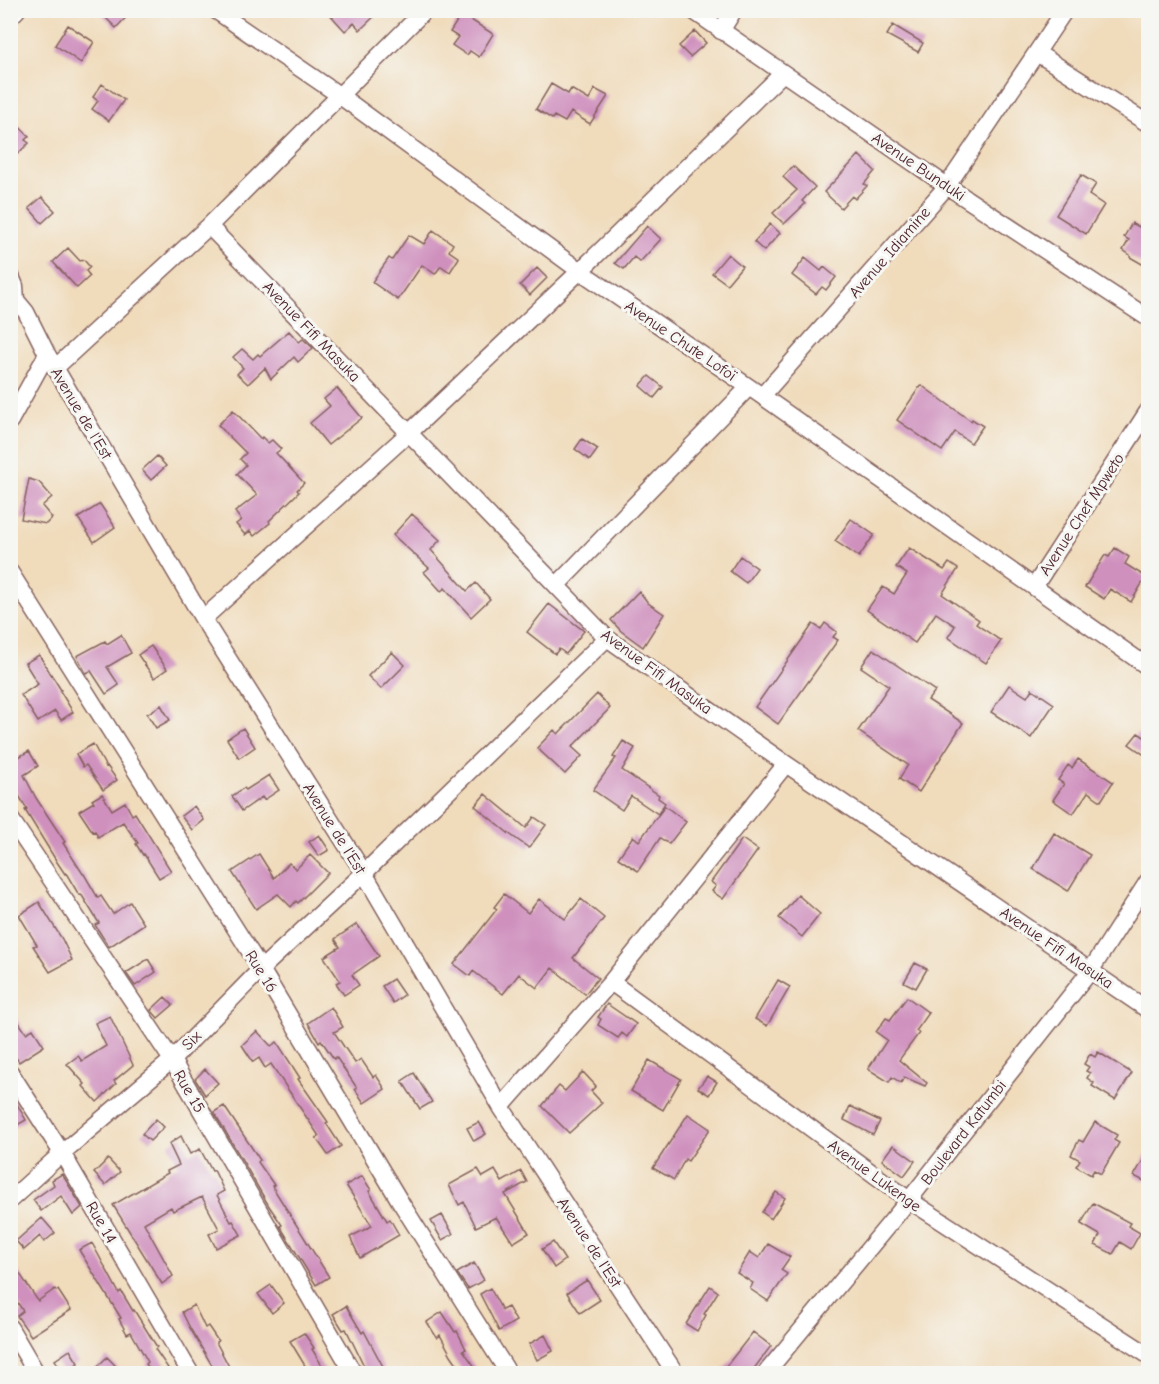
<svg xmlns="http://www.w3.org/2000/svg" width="1159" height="1384" font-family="'Comic Neue',sans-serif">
  <rect width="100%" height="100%" fill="#f6f6f2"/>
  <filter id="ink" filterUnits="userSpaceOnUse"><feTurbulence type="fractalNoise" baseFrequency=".0167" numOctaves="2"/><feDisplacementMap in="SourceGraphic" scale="12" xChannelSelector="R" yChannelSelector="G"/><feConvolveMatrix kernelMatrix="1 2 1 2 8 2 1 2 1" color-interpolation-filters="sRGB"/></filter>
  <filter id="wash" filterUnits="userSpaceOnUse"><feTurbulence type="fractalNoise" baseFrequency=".008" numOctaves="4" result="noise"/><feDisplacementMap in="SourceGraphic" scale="24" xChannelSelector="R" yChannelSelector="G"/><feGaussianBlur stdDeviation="1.35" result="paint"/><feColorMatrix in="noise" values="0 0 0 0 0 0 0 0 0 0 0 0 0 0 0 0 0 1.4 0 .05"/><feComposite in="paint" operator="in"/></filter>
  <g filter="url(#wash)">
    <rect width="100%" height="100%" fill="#f0dbbb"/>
    <g id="blocks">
      <path fill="#cf90be" d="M98,10H133L116,28Z
        M326,10H381L360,30L354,23L345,31Z
        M464,10H478L471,20L493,34L479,57L470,51L467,55L452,45L458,37L450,32Z
        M68,25L94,42L81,63L55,45Z
        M893,25L923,43L918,52L887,35Z
        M695,31L706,43L690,57L679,46Z
        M102,84L124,100L109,121L92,109L98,101L93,97Z
        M551,84L568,94L571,89L589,100L595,89L608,96L590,124L571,112L565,122L554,116L552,119L536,109Z
        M10,118L29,136L25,140L29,143L10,161Z
        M859,155L875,171L864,184L867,186L855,199L852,196L841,208L824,192Z
        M793,166L815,187L802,201L805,204L784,224L773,213L797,190L783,177Z
        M1081,175L1096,184L1089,195L1104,205L1086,234L1056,215Z
        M42,197L55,211L42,223L29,208Z
        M1149,210V268L1130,257V255L1123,250L1129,240L1124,237L1132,223L1139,227Z
        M770,224L780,233L764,251L754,242Z
        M647,226L661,239L640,262L634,257L624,269L615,263Z
        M433,230L453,244L449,251L459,258L450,272L441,266L435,274L422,265L398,300L372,282L389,258L392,260L409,235L424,244Z
        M68,248L80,261L84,260L90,267L86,271L90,276L77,288L53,262Z
        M728,254L742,266L727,284L712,273Z
        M805,258L821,271L824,267L836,277L826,290L822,287L816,294L792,275Z
        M537,268L547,278L530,295L520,285Z
        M289,331L299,342L303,339L313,348L298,362L294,357L271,379L265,368L248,384L237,374L243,368L233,357L242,349L253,359L258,354L260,356Z
        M649,376L663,387L654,398L640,386Z
        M921,385L971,421L972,419L983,426L971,443L955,432L942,451L897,420Z
        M337,388L362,418L328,445L310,423L330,406L324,399Z
        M233,410L261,439L262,437L268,443L272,440L281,449L276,453L304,483L297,490L299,492L269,521L270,523L254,536L250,531L245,535L236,524L241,520L235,512L257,495L237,474L246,465L240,459L246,453L218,425Z
        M582,439L598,449L590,460L575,449Z
        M157,456L166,466L151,480L142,470Z
        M29,479L39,482L52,497L42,506L52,518L46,524L21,519Z
        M100,504L115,527L94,542L78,518Z
        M412,514L440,540L431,550L467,591L476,583L490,599L471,617L445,588L441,591L424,572L429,568L393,535Z
        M851,519L874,535L859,557L835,541Z
        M909,548L944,570L949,563L958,569L942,594L979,620L976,624L1001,641L986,663L948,637L955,626L936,613L915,643L867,610L883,587L894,594L907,574L896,567Z
        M1115,548L1129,557L1125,564L1146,577L1131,602L1110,589L1104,599L1085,587L1105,555L1109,557Z
        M740,556L757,568L746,583L730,571Z
        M639,591L648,603L664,614L643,647L621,631L611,620Z
        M549,604L584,631L566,654L559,649L555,654L527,632Z
        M825,623L837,632L833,637L838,640L778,724L755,707L813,624L821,629Z
        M121,635L131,653L107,667L119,685L106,694L91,671L86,673L77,656L105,641L107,644Z
        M151,646L167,669L154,678L138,655Z
        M873,649L935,691L928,700L963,723L919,792L899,779L908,765L858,731L889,686L861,667Z
        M392,652L405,665L381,689L368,676Z
        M39,655L61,690L60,691L73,712L61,720L55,711L38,722L21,695L38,684L25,663Z
        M1009,685L1027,697L1032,689L1054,704L1031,738L991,712Z
        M597,694L610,708L572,747L582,756L565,774L537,748L554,730L558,734Z
        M161,705L170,720L156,728L147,714Z
        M243,728L255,747L239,758L227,739Z
        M1138,733L1149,740V758L1129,744Z
        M623,741L635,748L622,770L659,795L658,798L665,803L658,814L631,796L622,810L593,790L616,758L613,757Z
        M93,744L106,767L107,766L117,780L103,790L86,765L83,767L76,754Z
        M29,751L38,766L24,775L36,798L65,842L63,843L83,874H84L98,898L101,896L113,914L130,902L144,924L109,947L95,925L99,923L81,894L79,895L66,873L65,874L57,862L25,810L27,809L10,781V762Z
        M1078,759L1113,782L1101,801L1088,792L1073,814L1053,800L1064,784L1058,780L1068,765L1072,768Z
        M269,775L279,790L264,800L262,797L242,811L232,796L244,788L246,790Z
        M102,794L112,810L125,802L132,815L135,813L171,871L159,878L144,854L143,855L136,844L138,843L123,822L98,837L95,831L93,832L79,811L94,802L92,800Z
        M485,794L526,828L534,817L546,825L529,848L508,833L475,806Z
        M194,806L204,820L192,830L181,816Z
        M665,806L686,822L669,844L660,838L638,871L618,858L633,836L639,841Z
        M1054,833L1090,855L1068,891L1033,869Z
        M319,835L329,850L319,856L309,842Z
        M742,839L758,850L723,899L712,891L716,886L711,882Z
        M259,854L274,878L289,863L296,869L310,855L328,873L298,903L296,901L291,907L278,894L256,909L232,872Z
        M504,894L528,913L539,899L565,919L581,899L604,918L573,958L598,978L585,994L552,968L537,988L519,974L503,994L473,971L470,976L454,964L497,909L494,907Z
        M798,895L820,914L802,937L779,918Z
        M39,902L62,939L72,960L50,972L33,946L37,945L19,915Z
        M357,924L379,956L352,975L359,985L344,995L336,983L340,981L324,957L340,947L335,939Z
        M148,959L156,972L135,986L126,973Z
        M915,963L927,969L916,988L904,982Z
        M393,979L404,995L393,1003L382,986Z
        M778,980L790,987L767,1026L755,1019Z
        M165,997L173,1005L158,1018L151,1010Z
        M907,997L929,1013L916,1031L919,1033L899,1060L927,1083L925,1086L904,1077L901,1083L892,1077L889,1082L868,1069L887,1040L876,1032L886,1018L890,1020Z
        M607,1004L636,1024L627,1037L622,1033L618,1038L598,1025L601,1019L598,1017Z
        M331,1007L343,1027L334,1032L355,1063L361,1059L373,1077L376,1075L385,1089L364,1103L355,1089L357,1088L336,1057L334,1059L321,1040L319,1042L308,1023Z
        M10,1009L26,1033L33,1029L44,1046L19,1062L10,1049Z
        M110,1016L133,1065L114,1081L116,1084L97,1102L83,1086L85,1084L67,1064L78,1056L82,1061L106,1046L95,1023Z
        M257,1031L271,1046L277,1042L300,1078L298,1079L328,1122L326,1123L341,1146L328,1155L316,1138L319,1136L271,1064L265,1068L259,1058L253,1062L242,1045Z
        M1098,1052L1132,1073L1115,1100L1092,1086L1094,1083L1087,1078L1090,1073L1086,1071L1089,1067L1084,1064L1090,1054L1095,1057Z
        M649,1060L681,1079L663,1110L631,1091Z
        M205,1069L218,1083L205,1095L195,1079Z
        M583,1072L596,1086L591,1091L602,1103L569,1133L542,1106L559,1086L565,1091Z
        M414,1073L432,1102L420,1109L402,1081Z
        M707,1076L717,1082L709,1095L698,1088Z
        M10,1092L26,1120L10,1129Z
        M224,1106L260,1160L258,1162L274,1185L272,1186L329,1277L316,1285L291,1244L280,1226L282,1225L269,1206L214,1112Z
        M850,1106L880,1121L873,1135L844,1120Z
        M688,1114L710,1129L688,1161L685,1159L674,1180L653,1168Z
        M156,1119L164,1127L150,1141L142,1134Z
        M479,1122L486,1134L474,1141L467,1128Z
        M1095,1122L1117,1135L1114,1140L1119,1143L1101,1174L1094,1170L1091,1175L1076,1166L1080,1160L1071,1155L1079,1140L1083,1142Z
        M181,1136L190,1154L200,1149L212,1171L214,1170L224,1191L217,1195L231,1222L233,1221L241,1235L216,1248L209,1234L219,1229L202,1197L173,1211L171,1207L144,1223L173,1276L162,1284L113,1205L168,1173L167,1171L179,1165L169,1144Z
        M893,1145L915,1161L904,1176L882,1160Z
        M1149,1150V1173L1144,1181L1134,1176Z
        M108,1159L120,1172L105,1185L94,1173Z
        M478,1169L483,1177L495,1170L502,1182L521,1171L527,1182L505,1194L529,1233L513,1243L496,1217L476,1227L464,1202L459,1205L449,1185Z
        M62,1174L82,1207L73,1215L61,1196L41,1211L33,1200L54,1185L52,1180Z
        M362,1176L371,1190L369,1191L387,1221L390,1219L399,1235L360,1258L350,1237L372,1226L346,1185Z
        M776,1192L785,1198L771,1219L762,1212Z
        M1093,1203L1130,1223L1128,1226L1140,1233L1131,1249L1120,1242L1113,1254L1095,1245L1100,1235L1081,1224Z
        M442,1215L453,1234L442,1240L431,1221Z
        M42,1218L55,1233L44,1242L40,1236L24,1250L16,1241Z
        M553,1242L565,1260L554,1268L542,1249Z
        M92,1243L119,1293L121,1291L133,1311L134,1310L157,1347L155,1349L168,1368L161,1374H153L146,1364L148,1362L131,1332L127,1334L119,1319L121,1318L79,1250Z
        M768,1244L790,1257L781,1270L787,1274L768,1301L750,1289L753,1283L737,1273L750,1252L759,1258Z
        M10,1259L38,1301L55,1289L56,1291L58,1290L71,1310L31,1336L17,1316L23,1311L10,1291Z
        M474,1263L484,1280L468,1289L457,1273Z
        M587,1280L600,1300L580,1313L567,1293Z
        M271,1285L284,1303L272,1313L258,1294Z
        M710,1286L718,1292L704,1314L706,1315L697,1331L686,1324Z
        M490,1288L502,1310L508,1307L516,1321L499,1331L480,1294Z
        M194,1305L205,1328L208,1326L218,1341L216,1342L233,1374H217L191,1330L182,1312Z
        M346,1306L362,1333L364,1331L387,1374H368L346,1329L343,1330L333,1314Z
        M442,1312L455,1332L457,1331L466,1349L463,1350L480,1374H464L451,1355L440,1335L437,1338L427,1322Z
        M753,1332L771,1346L750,1374H720Z
        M304,1333L314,1348L312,1349L327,1374H310L290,1341Z
        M545,1335L553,1351L537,1360L529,1344Z
        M70,1350L78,1363L63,1373L55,1360Z
        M107,1357L113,1363L123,1374H101L96,1368Z"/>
    </g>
  </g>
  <g filter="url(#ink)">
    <use href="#blocks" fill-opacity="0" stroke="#84615d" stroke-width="1.5"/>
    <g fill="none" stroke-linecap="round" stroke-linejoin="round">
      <g stroke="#84615d" stroke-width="19">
        <path id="minor" d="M215,10L339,95L580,271L762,396L1148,667
          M692,10L947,186L1148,318
          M10,17L17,10
          M721,31L734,10
          M1037,53L1147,123
          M209,226L607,638L786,764L1148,1010
          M10,274L15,286L16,300L26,312L47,354L203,619L364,873L501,1107L676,1374
          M55,368L209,226L425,10
          M762,396L947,186L1065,10
          M10,421L47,354
          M10,572L261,969L401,1203L509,1374
          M557,585L749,387
          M1034,587L1148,411
          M203,619L410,432L580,271L783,73
          M10,818L172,1060L354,1374
          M611,982L909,1200L1148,1355
          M10,1072L62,1153L191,1374
          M501,1107L611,982L786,764
          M10,1200L62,1153L172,1060L261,969L364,873L607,638
          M10,1328L37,1374
          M765,1374L909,1200L1091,970L1148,881"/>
      </g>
      <use href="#minor" stroke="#fff" stroke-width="16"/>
    </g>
  </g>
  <g text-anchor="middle" stroke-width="6" stroke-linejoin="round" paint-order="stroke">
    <g font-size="16" fill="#4a1f2b" stroke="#f6f6f2">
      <text transform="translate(919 166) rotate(34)" y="6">Avenue Bunduki</text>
      <text transform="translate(889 252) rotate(-49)" y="6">Avenue Idiamine</text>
      <text transform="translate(312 331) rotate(46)" y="6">Avenue Fifi Masuka</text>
      <text transform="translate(681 340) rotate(34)" y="6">Avenue Chute Lofoï</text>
      <text transform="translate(82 413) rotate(59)" y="6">Avenue de l'Est</text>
      <text transform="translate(1081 514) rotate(-57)" y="6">Avenue Chef Mpweto</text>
      <text transform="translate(657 671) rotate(36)" y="6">Avenue Fifi Masuka</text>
      <text transform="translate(335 828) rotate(58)" y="6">Avenue de l'Est</text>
      <text transform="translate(1057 947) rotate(34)" y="6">Avenue Fifi Masuka</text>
      <text transform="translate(262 971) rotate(58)" y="6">Rue 16</text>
      <text transform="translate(191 1040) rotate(-46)" y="6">Six</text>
      <text transform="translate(190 1091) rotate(60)" y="6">Rue 15</text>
      <text transform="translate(963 1132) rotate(-52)" y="6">Boulevard Katumbi</text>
      <text transform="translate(875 1175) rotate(36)" y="6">Avenue Lukenge</text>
      <text transform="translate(102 1222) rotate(60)" y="6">Rue 14</text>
      <text transform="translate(590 1242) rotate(57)" y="6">Avenue de l'Est</text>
    </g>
  </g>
  <rect width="1159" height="1384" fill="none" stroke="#f6f6f2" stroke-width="36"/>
</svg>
